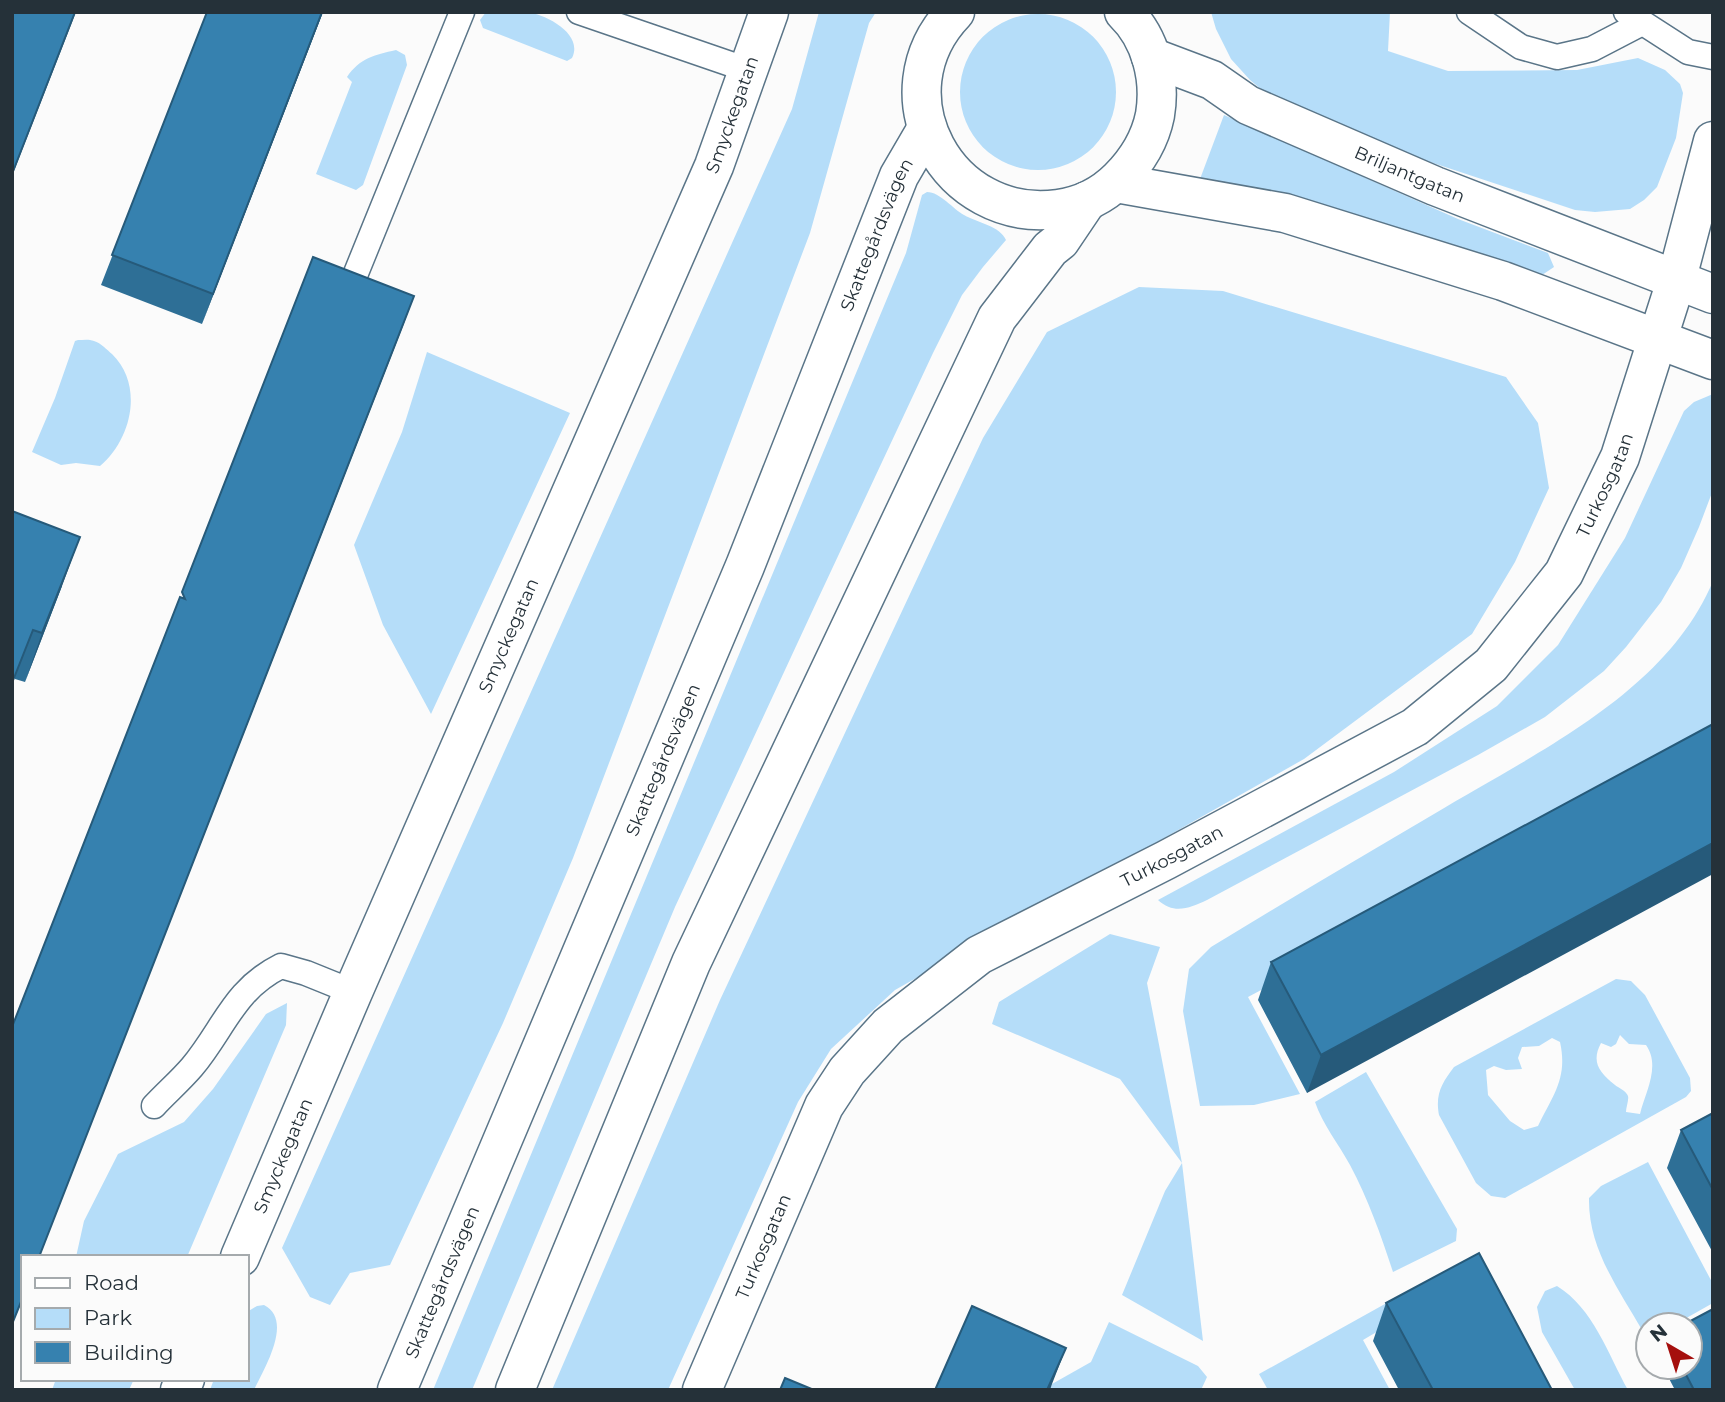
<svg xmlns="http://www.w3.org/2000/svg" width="1725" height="1402" font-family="Montserrat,sans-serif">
  <rect width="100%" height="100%" fill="#fbfbfb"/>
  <path fill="#b5ddf9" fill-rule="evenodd" d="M486,12C499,12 513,11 526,12C546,14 584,34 572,58L567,61L483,28L480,20Z
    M819,12H876L869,23L810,233L573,858L503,1023L390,1265L350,1273L330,1305L310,1297L282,1248L792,109Z
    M1211,12H1390L1388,51L1448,71L1577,70L1638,58L1665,70L1680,84L1683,93L1676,138L1657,187L1644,200L1630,209L1595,212L1575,210L1424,160L1274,100L1250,80L1231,59L1216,29Z
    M960 92a78 78 0 1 1 156 0a78 78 0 1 1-156 0Z
    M396,50L405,55L407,65L363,185L356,190L316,174L352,82L347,77C360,58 374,55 396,50Z
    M1224,115L1458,219L1548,253L1554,267L1536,279L1200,179Z
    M927,192C940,192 953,209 964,215C978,223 1000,226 1006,240L983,267L962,295L933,353L817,601L675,907L472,1390H433L906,253L922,195Z
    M1139,287L1223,291L1506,377L1538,423L1549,488L1515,562L1472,634L1304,759L895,990L831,1049L798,1102L668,1390H552L720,1000L983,438L1047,332Z
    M78,340C83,340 89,339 94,341C101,343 107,350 112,354C144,385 132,439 100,466L76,463L61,465L32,452L55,398L75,341Z
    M427,352L570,413L431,714L383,625L354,545L402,432Z
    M1713,394V490L1699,527L1681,568L1661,602L1626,647L1604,671L1545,717L1478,755L1207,900C1190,908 1174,915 1158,900L1394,772L1497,706L1558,645L1625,538L1684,411L1694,402Z
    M1713,581V748L1248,997L1300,1094L1254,1105L1200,1106L1183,1011L1189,969L1211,947C1285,902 1359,858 1434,814C1533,754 1666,694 1713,581Z
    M1110,934L1160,947L1147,983L1182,1163L1203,1341L1122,1295L1165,1191L1182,1163L1120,1079L992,1024L999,1002Z
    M1616,979L1631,981L1645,995L1690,1078L1691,1091L1686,1097L1505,1198L1491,1196L1476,1183L1439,1115C1435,1094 1442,1083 1454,1067ZM1620,1035L1629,1044L1646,1045C1661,1066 1645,1093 1640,1114L1626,1112C1626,1107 1629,1100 1628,1096C1626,1091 1619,1088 1615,1085C1599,1072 1591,1062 1601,1043L1611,1047L1616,1044ZM1552,1038L1560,1042C1568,1078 1553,1095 1538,1126L1524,1130L1510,1121L1488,1095L1486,1070L1494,1066L1506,1070L1522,1069L1518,1058L1522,1047L1539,1046Z
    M287,1003L286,1025L187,1257H76L84,1221L118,1154L184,1122L213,1089L266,1014Z
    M1366,1072L1457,1229L1456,1241L1393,1272C1381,1235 1368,1199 1350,1165C1338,1143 1323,1125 1315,1102Z
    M1648,1162L1713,1284V1303L1674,1325H1648V1331L1642,1330C1618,1288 1588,1248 1589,1198L1601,1186Z
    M1557,1286C1593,1308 1608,1354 1628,1390H1575L1542,1332L1537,1307L1545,1291Z
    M1401,1295L1412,1311L1363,1340L1390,1390H1268L1259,1374Z
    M264,1305C294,1320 264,1369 254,1390H210L214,1379H247V1312L257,1306Z
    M1109,1322L1198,1366L1207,1377L1201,1390H1050L1052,1384L1091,1362Z
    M56,1379H134L129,1390H52Z"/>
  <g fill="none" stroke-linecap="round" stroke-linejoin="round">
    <g stroke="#5a7588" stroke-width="27">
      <path id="service" d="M579,12L748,70
        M1469,12L1521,47L1557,57L1592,49L1642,23
        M1626,12L1688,52L1713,57
        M354,278L462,12
        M154,1106C166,1093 180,1081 192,1067C224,1029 233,990 281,966L306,973L353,992"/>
    </g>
    <g stroke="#5a7588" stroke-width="41">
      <g id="minor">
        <path id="s1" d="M1151,57L1212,80L1248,105L1435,186L1713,294"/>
        <path d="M1116,183L1285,213L1503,281L1713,360"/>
        <path id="s2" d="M240,1257L353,992L714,166L769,12"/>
        <path d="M180,1390L185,1379"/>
        <path id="s3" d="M702,1390L824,1106L847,1071L888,1026L979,955L1166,860L1415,727L1491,665L1564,573L1620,457L1677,278L1713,141"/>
      </g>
    </g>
    <g stroke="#5a7588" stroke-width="41">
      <g id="tertiary">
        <path d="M955,12C876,94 948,224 1058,209C1081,206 1103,195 1119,179C1137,161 1150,140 1155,115C1161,79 1151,38 1124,12"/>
        <path id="s4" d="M397,1390L745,566L899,176L927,128"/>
        <path d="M515,1390L691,963L997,318L1050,249L1060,241L1087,201"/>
      </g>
    </g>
    <use href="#service" stroke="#fff" stroke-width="24"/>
    <use href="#minor" stroke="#fff" stroke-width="38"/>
    <use href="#tertiary" stroke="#fff" stroke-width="38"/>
  </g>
  <path fill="#2e6f96" d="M207,12H323L202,324L101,285Z
    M12,511L62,586L25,682L15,679Z
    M1713,724L1307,1093L1258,1000L1271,962Z
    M1713,1113V1253L1667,1168L1681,1130Z
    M1386,1303L1552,1390H1399L1373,1341Z
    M1663,1367H1690L1713,1390H1675Z"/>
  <path fill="#265a7a" d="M75,12H76L12,176V174Z
    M322,12H323L202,324L213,294Z
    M414,296L403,326L39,1257Z
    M80,537L62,586L25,682L42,633Z
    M1713,843V874L1307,1093L1321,1055Z
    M1066,1348L1052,1384L1050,1390H1047Z"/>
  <path fill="#3681af" stroke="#265a7a" stroke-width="2" d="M12,12H75L12,174Z
    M207,12H322L213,294L112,255Z
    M313,257L414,296L39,1257H23V1297L12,1324V1027L180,597L185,599L182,592Z
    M12,511L80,537L42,633L33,630L12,683Z
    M1713,724V843L1321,1055L1271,962Z
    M1713,1113V1190L1681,1130Z
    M1479,1253L1552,1390H1433L1386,1303Z
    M972,1306L1066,1348L1047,1390H935Z
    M1713,1309V1390H1694L1682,1367H1690V1325H1683Z
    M785,1378L814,1390H780Z"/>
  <g text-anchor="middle" stroke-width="6" stroke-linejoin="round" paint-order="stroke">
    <g font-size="18" fill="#253139" stroke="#fbfbfb">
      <text dy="6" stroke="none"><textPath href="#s2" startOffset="1244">Smyckegatan</textPath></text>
      <text dy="6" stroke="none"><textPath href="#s1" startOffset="285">Briljantgatan</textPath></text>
      <text dy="6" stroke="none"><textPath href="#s4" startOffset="1251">Skattegårdsvägen</textPath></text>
      <text dy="6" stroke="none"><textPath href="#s3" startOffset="1332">Turkosgatan</textPath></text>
      <text dy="6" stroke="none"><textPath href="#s2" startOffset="677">Smyckegatan</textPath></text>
      <text dy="6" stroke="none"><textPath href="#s4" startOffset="684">Skattegårdsvägen</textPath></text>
      <text dy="6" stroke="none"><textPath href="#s3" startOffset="744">Turkosgatan</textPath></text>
      <text dy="6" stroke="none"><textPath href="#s2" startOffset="110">Smyckegatan</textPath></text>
      <text dy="6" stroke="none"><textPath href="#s3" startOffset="156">Turkosgatan</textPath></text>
      <text dy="6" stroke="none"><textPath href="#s4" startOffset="117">Skattegårdsvägen</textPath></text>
    </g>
  </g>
  <rect width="1725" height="1402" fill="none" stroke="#253139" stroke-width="28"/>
  <rect x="21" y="1255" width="228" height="126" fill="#fbfbfb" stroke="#a5aaad" stroke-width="2"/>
  <rect x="35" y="1278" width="35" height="10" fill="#ffffff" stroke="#a5aaad" stroke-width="2"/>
  <text x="84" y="1290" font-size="21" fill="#253139">Road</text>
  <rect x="35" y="1308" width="35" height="21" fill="#b5ddf9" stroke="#a5aaad" stroke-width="2"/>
  <text x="84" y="1325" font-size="21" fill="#253139">Park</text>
  <rect x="35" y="1342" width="35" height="21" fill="#3681af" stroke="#a5aaad" stroke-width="2"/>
  <text x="84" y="1360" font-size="21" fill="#253139">Building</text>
  <g transform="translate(1669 1346) rotate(321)"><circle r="33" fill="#fbfbfb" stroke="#a5aaad" stroke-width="2"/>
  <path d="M0-5L12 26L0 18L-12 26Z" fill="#a50f0d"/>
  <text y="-10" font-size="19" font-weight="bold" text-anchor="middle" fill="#253139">N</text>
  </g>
</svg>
